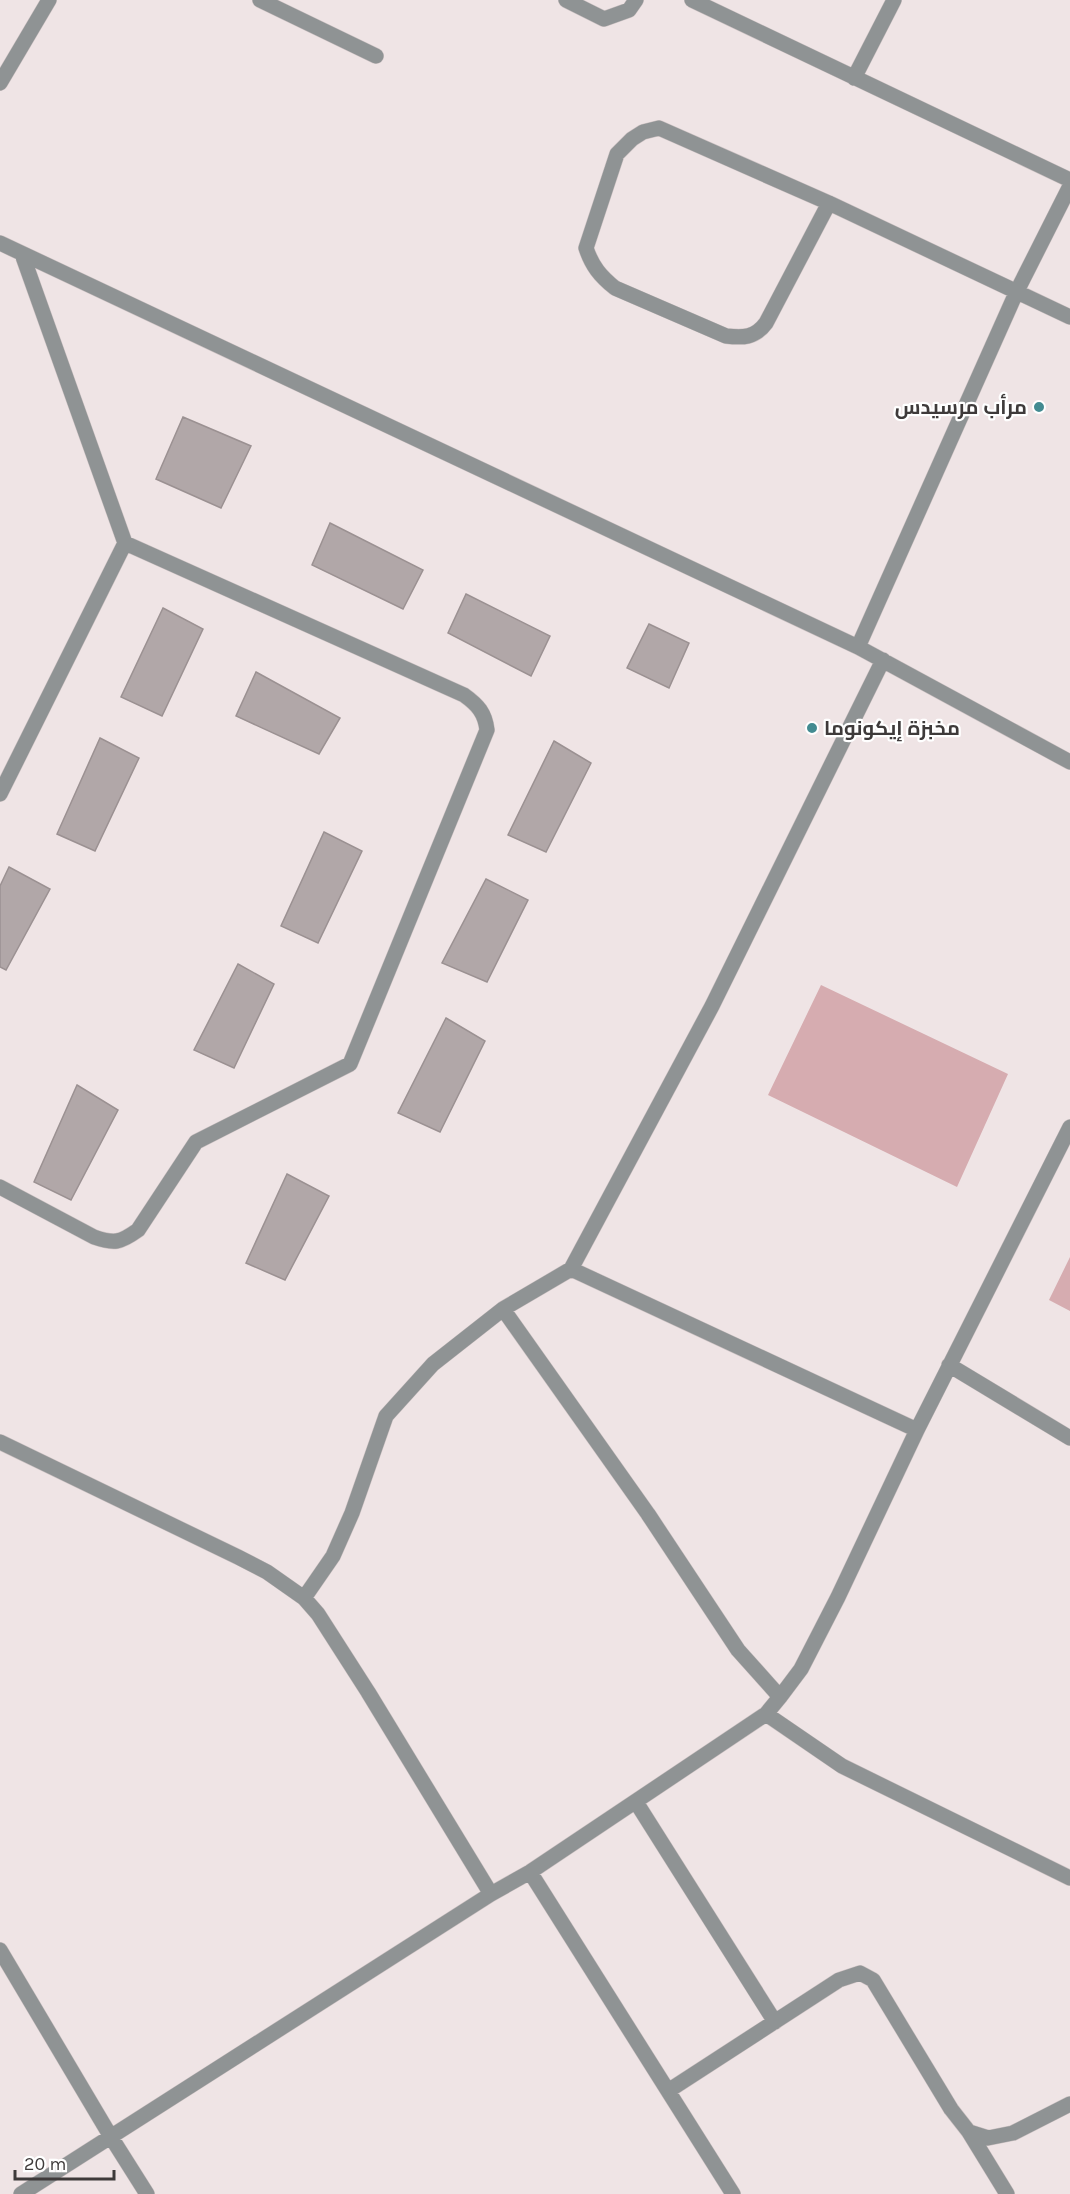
<svg xmlns="http://www.w3.org/2000/svg" width="1070" height="2194" font-family="Karla,Cairo,sans-serif">
  <rect width="100%" height="100%" fill="#efe4e5"/>
  <path fill="#d6acb0" d="M821,985L1008,1074L957,1187L768,1095Z
    M1070,1257V1311L1049,1300Z"/>
  <path fill="#b1a7a8" stroke="#9b9192" stroke-width="1.5" d="M183,417L251,446L221,508L156,479Z
    M330,523L423,570L403,609L312,565Z
    M466,594L550,636L531,676L448,633Z
    M163,608L203,629L162,716L121,697Z
    M649,624L689,643L669,688L627,668Z
    M256,672L340,718L319,754L236,716Z
    M100,738L139,758L95,851L57,834Z
    M554,741L591,763L546,852L508,835Z
    M324,832L362,851L318,943L281,926Z
    M9,867L50,889L6,970L0,967V886Z
    M486,879L528,900L487,982L442,963Z
    M238,964L274,984L234,1068L194,1050Z
    M446,1018L485,1041L440,1132L398,1113Z
    M77,1085L118,1110L71,1200L34,1182Z
    M287,1174L329,1196L285,1280L246,1263Z"/>
  <g fill="none" stroke-linecap="round" stroke-linejoin="round">
    <g stroke="#ccc2c3" stroke-width="16">
      <path id="minor" d="M260,0L376,56
        M566,0L604,19L629,10L636,0
        M692,0L1070,180
        M854,78L894,0
        M0,83L49,0
        M829,203L766,323C755,338 743,338 726,336L615,288C600,276 592,266 586,248L617,154L632,139L643,132L659,128L829,203L1070,317
        M0,243L858,647L1070,762
        M22,254L125,543
        M858,647L1016,293L1070,186
        M0,794L125,543L464,695C478,705 485,713 487,730L350,1064L196,1142L138,1230C120,1243 114,1244 94,1237L0,1187
        M571,1269L712,1006L883,660
        M503,1309L648,1514L738,1650L780,1697
        M949,1365L1070,1438
        M0,1442L238,1557L267,1572L304,1598L318,1614L368,1692L491,1894
        M304,1598L333,1556L352,1513L386,1416L433,1364L503,1309L571,1269L917,1430
        M766,1714L842,1766L1070,1878
        M636,1802L775,2022
        M530,1872L733,2194
        M0,1950L111,2137L147,2194
        M668,2091L839,1980L860,1973L873,1980L951,2109L969,2132L988,2138L1013,2133L1070,2104
        M969,2132L1007,2194
        M21,2194L491,1894L530,1872L766,1714L780,1697L801,1669L838,1597L917,1430L1070,1127"/>
    </g>
    <use href="#minor" stroke="#8f9394" stroke-width="15"/>
  </g>
  <g fill="#438b91" stroke="#fff" stroke-width="2">
    <circle cx="1039" cy="407" r="6"/>
    <circle cx="812" cy="728" r="6"/>
  </g>
  <g text-anchor="middle" stroke-width="4.5" stroke-linejoin="round" paint-order="stroke">
    <g font-size="20" font-weight="bold" fill="#3e3a3a" stroke="#fff" text-anchor="end">
      <text x="1027" y="414">مرأب مرسيدس</text>
      <text x="824" y="735" text-anchor="start">مخبزة إيكونوما</text>
    </g>
  </g>
  <path d="M15 2170v9h99v-9" fill="none" stroke="#3e3a3a" stroke-width="3"/>
  <text x="24" y="2170" font-size="18" fill="#3e3a3a" stroke="#ffffff" stroke-width="4.5" paint-order="stroke">20 m</text>
</svg>
